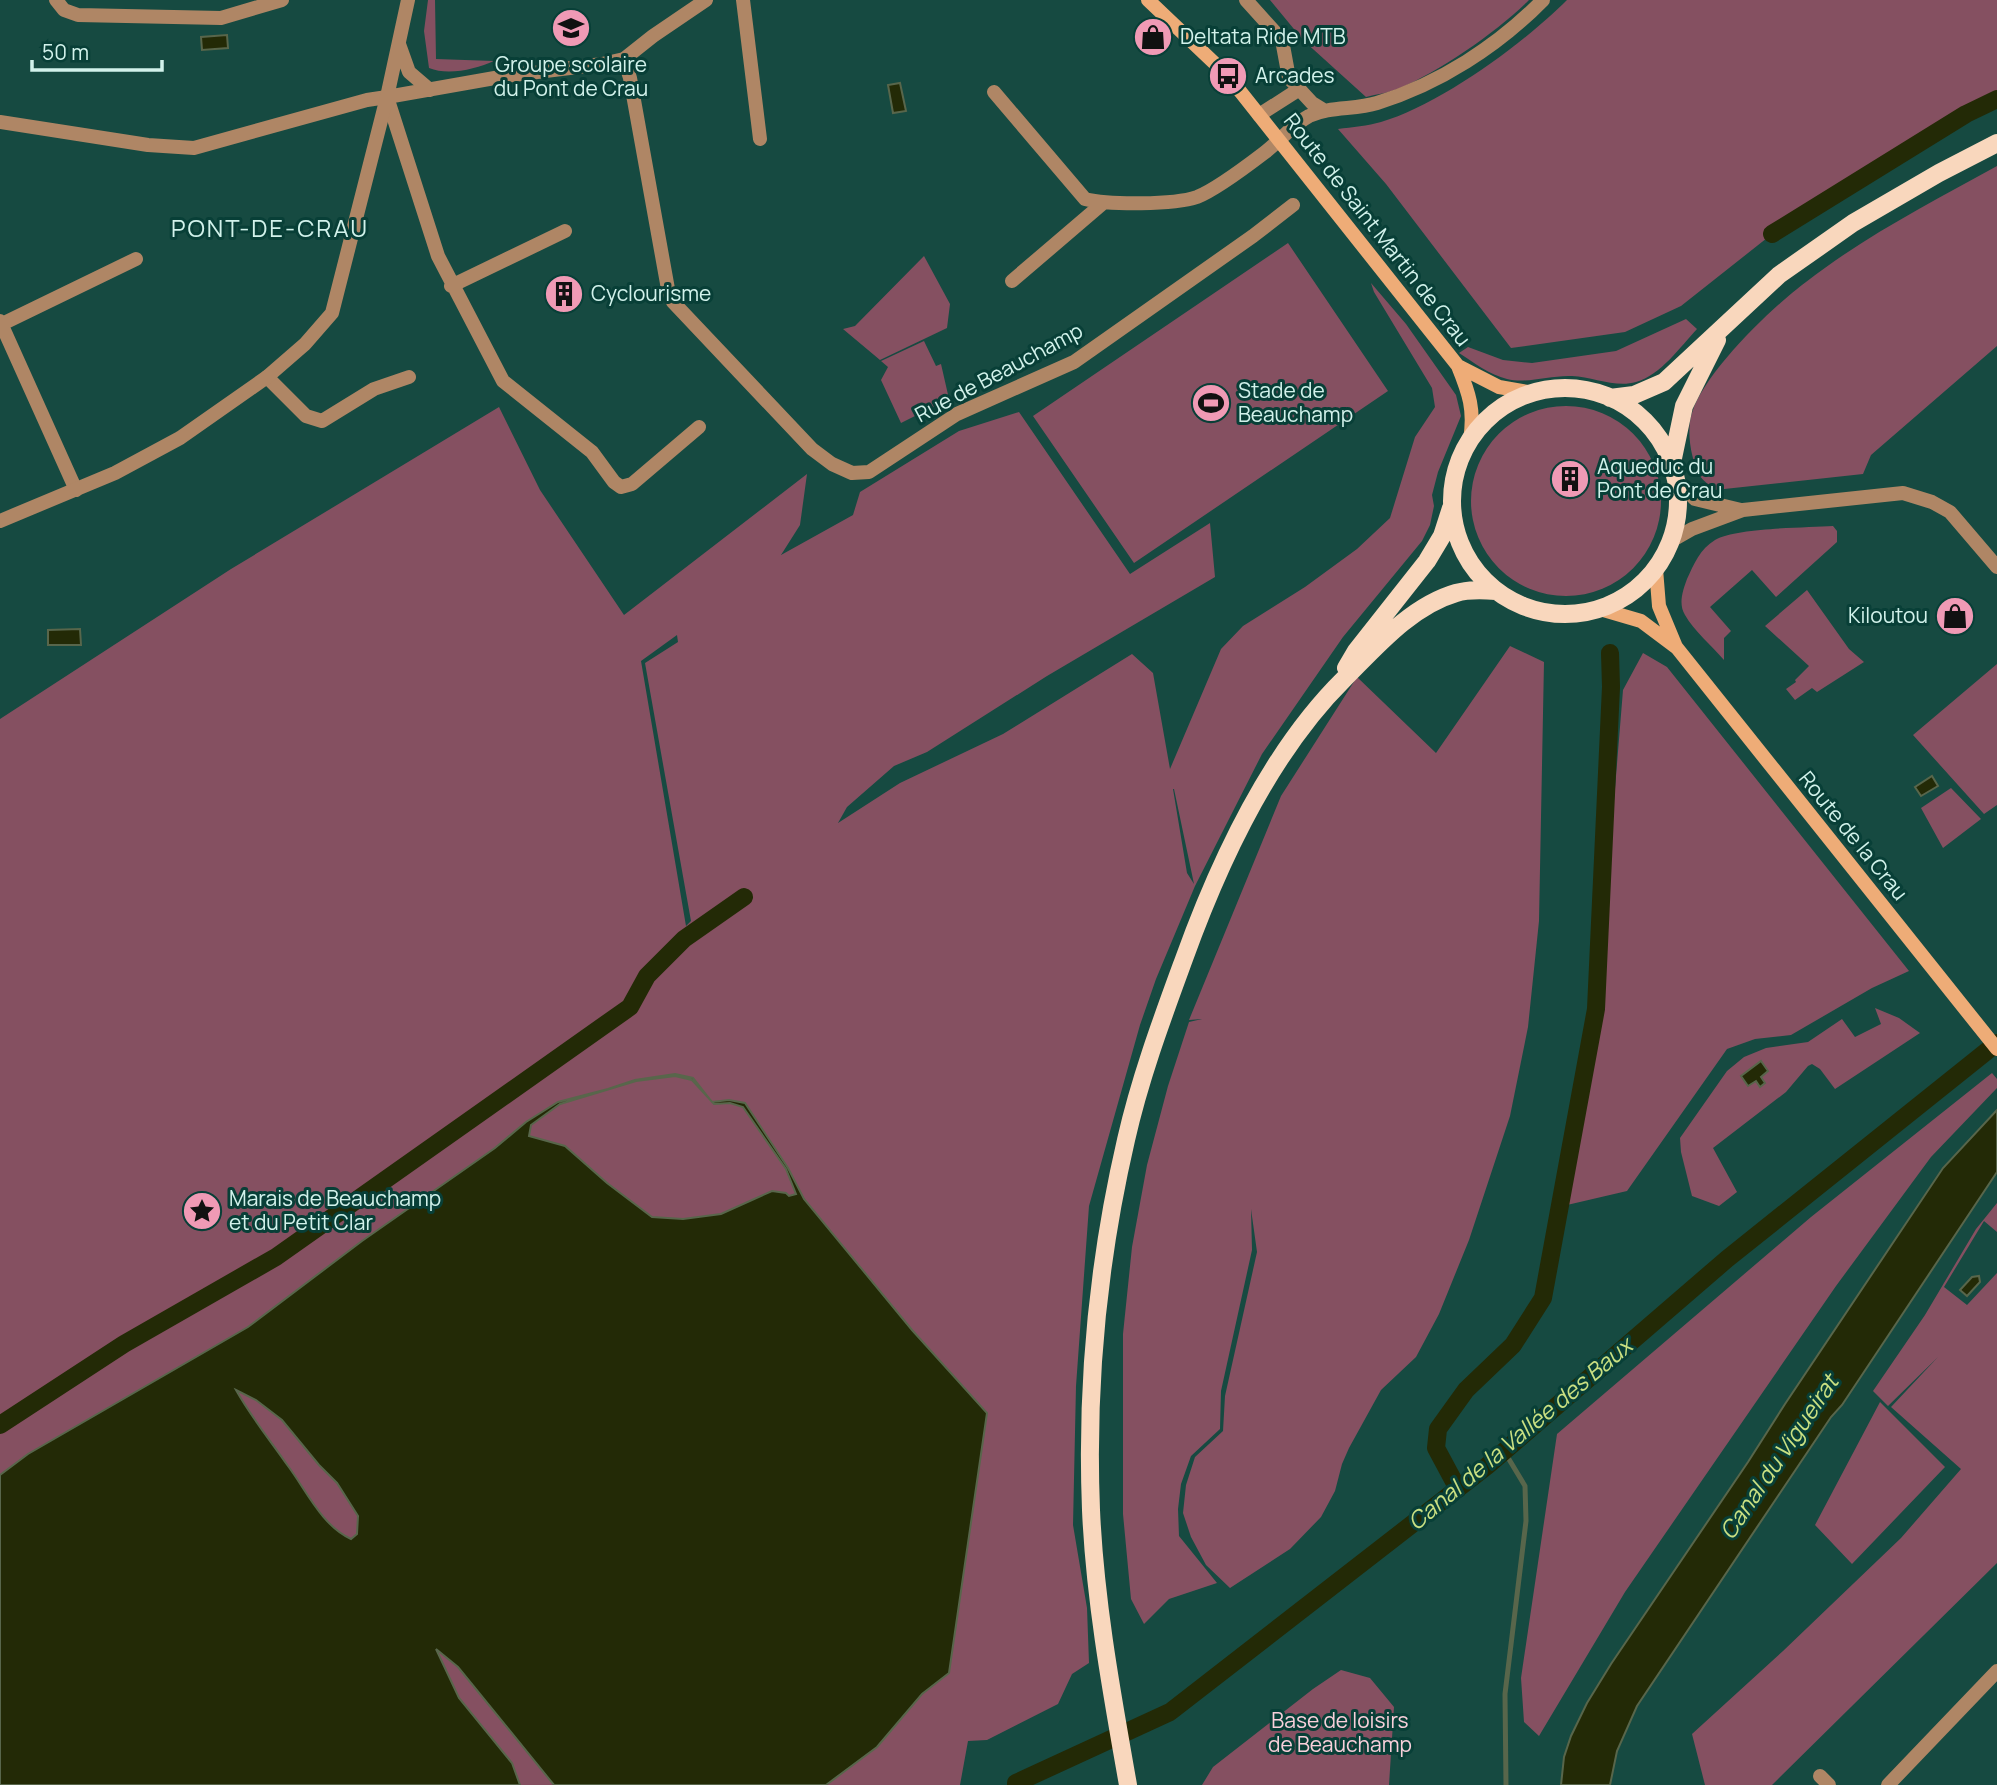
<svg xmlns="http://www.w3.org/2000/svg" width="1997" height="1785" font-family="Manrope,sans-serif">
  <rect width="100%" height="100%" fill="#164a41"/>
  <path fill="#855061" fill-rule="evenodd" d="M428,0H435L436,59L494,61C476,69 448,76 429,68L424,31Z
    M1270,0H1529C1497,32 1440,71 1398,89C1388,93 1377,94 1366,97L1303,40Z
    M1567,0H1997V95L1964,112L1786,223L1681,306L1625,332L1511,348L1386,184L1338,129C1352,127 1368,126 1381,122C1440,105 1524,43 1567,0Z
    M1997,166V346L1871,455L1863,474L1715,490C1711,486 1703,481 1700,476C1691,460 1686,431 1692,413C1704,373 1772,307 1806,282C1865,236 1932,202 1997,166Z
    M1288,243L1388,391L1134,563L1033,416Z
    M924,256L950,304L947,328L880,360L843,329L855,326Z
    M1371,283L1406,324L1456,395L1461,416L1438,472L1432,495L1434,506L1430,525L1422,541L1343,637L1262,754L1195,886L1156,979L1140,1025L1089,1206L1076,1386L1073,1525L1087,1608L1089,1663L1072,1674L1058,1704L987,1740L968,1741L960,1785H0V719L231,569L499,407L540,490L624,615L807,474L800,525L781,555L853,515L860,492L959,431L1019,412L1130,574L1210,523L1215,577L1047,676L927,752L894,766L847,807L838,823L900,783L1003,734L1132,654L1153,673L1170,769L1221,649L1243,626L1305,587L1357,549L1390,518L1415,437L1435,407L1432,388L1374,292ZM677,635L678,642L645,663L691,921L686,926L641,661ZM1173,789H1174L1194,884L1187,873Z
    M1686,319L1697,329C1680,347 1661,375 1636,382C1616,388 1593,377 1572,376C1550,375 1527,384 1507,379C1490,375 1473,362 1459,353L1468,347L1503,360L1532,363L1616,351Z
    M924,341L936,366L941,364L949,399L901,423L881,380L888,367L881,361Z
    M1471 501a95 95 0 1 1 190 0a95 95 0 1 1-190 0Z
    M1833,526L1837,531V542L1776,597L1752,570L1710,607L1731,631L1724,638V660C1712,646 1694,631 1685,615C1678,604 1683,590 1687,579C1694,564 1700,549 1715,540C1737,527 1806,528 1833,526Z
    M1807,590L1849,649L1864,662L1817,692L1812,688L1795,700L1786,689L1796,682L1795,680L1809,666L1765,626Z
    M1510,646L1544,662L1539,921L1528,1027L1510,1116L1469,1240L1439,1314L1416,1357L1381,1390L1349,1448L1342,1464L1335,1491L1321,1517L1290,1549L1230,1588L1206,1565L1191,1537L1183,1513L1186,1485L1195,1457L1223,1431L1225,1396L1257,1252L1251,1209L1252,1250L1221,1391L1220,1429L1191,1456L1181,1484L1178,1509L1179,1536L1217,1583L1169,1599L1144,1624L1131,1599L1123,1514V1334L1132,1247L1147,1165L1168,1086L1189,1022L1202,1019L1189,1020L1281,796L1357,677L1436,753Z
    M1643,653L1667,667L1909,971L1872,988L1791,1035L1755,1039L1727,1049L1627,1191L1567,1205L1603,1000L1607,887L1623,690Z
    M1997,664V805L1984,814L1913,735Z
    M1951,788L1981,819L1943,848L1921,808Z
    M1875,1008L1899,1018L1920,1033L1835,1089L1820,1069L1812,1064L1808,1066L1786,1092L1713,1148L1737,1192L1719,1206L1692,1196L1681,1152L1680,1138L1727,1071L1744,1057L1766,1048L1808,1042L1842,1019L1855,1037L1881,1024Z
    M1992,1073L1997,1079V1088L1931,1157L1836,1286L1625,1592L1539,1736L1524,1722L1521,1678L1557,1434L1811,1217Z
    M1997,1203V1232L1984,1221L1944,1287L1967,1305L1997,1273V1563L1772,1785H1705L1692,1734L1783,1651L1901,1538L1961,1469L1891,1407L1938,1357L1888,1406L1873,1391L1925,1315L1976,1229Z
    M1880,1402L1945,1467L1852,1564L1815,1525Z
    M1341,1670L1370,1678L1394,1707L1389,1785H1202L1213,1767L1313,1689Z"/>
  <path fill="#232a06" stroke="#58664b" stroke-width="2" fill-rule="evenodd" d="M227,35L228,48L202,50L201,37Z
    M900,83L906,111L893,113L888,85Z
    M80,629L81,645H48V630Z
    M1932,776L1938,786L1921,796L1915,787Z
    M1761,1061L1768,1071L1761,1077L1765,1083L1760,1087L1756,1081L1748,1086L1741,1076Z
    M675,1074L693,1078L712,1102L729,1100L745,1103L788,1168L804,1199L912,1330L987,1413L949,1673L922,1694L877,1747L826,1785H554L458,1667L436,1649L459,1698L512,1763L520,1785H0V1475L28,1454L248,1327L362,1241L495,1148L526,1122L558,1102L608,1089L635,1080ZM675,1076L692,1080L714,1104L730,1103L743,1107L786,1169L796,1194L789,1196L786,1193L772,1191L721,1214L683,1219L652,1217L607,1183L565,1146L529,1136L531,1125L560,1104L636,1081ZM236,1390L256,1400L282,1420L319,1465L337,1483L358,1516L357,1534L351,1539C322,1526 306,1490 288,1466C270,1440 251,1417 236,1390Z
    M1997,1110V1172L1842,1405L1831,1417L1637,1706L1617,1751L1610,1785H1561L1564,1757L1571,1736L1587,1703L1611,1664L1748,1462L1785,1404L1943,1168Z
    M1979,1276L1980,1282L1967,1296L1960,1290L1972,1277Z"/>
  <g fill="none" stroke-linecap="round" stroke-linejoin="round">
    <path stroke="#58664b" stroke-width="5" d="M1504,1451L1525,1486L1526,1521L1505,1694L1506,1785"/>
    <path stroke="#232a06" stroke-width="18" d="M1772,234L1966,114L1997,99
      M0,1425L124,1344L276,1257L630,1007L647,976L684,939L744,897
      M1458,1489L1436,1448L1438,1429L1466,1390L1513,1345L1543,1298L1596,1009L1611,687L1610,653
      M1016,1785V1783L1170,1712L1487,1466L1727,1259L1997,1043"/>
    <path stroke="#af8665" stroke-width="14" d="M56,0L64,10L78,15L221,18L282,0
      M743,0L760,139
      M1246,0L1282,40L1289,78L1312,103L1325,111
      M624,59L630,78L668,289L673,302L812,449L832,464L852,473L869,472L957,414L1074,362L1253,236L1293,205
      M994,92L1085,199C1108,205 1174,205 1197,197C1215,190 1247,166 1264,153C1279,142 1292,125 1309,116C1330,106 1355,110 1377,103C1439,84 1498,46 1543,0
      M1259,115L1298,90
      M0,122L148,145L194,148L367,100L387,97L438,256L503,381L592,452L614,482L621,487L632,484L699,427
      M1012,281L1102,204
      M451,286L565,231
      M0,321L76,490
      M2,324L136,259
      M267,377L306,416L322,421L374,389L409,377
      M1677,481L1695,499L1741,510
      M1671,541L1692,529L1743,510L1903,493L1932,502L1950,512L1997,567
      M1820,1776L1829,1785
      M1888,1785L1997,1671"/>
    <path stroke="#af8665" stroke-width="14" d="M399,44L409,72L430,90
      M387,97L506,76L602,64L624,59L653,36L706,0
      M0,521L115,473L180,438L267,377L305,344L332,313L387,97L408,0"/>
    <path stroke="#eeac77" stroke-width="14" d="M1148,0L1228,76L1458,366C1469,393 1475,410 1470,440
      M1458,366L1499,387L1534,393
      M1656,569L1659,606L1676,647
      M1600,609L1641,621L1677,648L1997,1049"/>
    <path stroke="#f9d7bd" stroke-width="18" d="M1452 501a113 113 0 1 1 226 0a113 113 0 1 1-226 0Z
      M1610,398L1634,395L1664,382L1779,275L1853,223L1939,173L1997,143
      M1672,463L1684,406L1717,340
      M1346,668L1356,651L1427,561L1442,536L1451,508
      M1128,1785C1112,1694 1095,1602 1091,1510C1086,1385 1098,1261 1126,1140C1140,1078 1162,1019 1184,959C1219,862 1270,752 1344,679C1376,647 1411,606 1456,593C1469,589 1483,590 1496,591"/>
  </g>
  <defs>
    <g id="school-disc" transform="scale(2.0125)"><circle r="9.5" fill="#f09ab5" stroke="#083f37"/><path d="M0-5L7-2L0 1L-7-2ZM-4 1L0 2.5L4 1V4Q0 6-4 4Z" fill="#111"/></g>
    <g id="shop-disc" transform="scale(2.0125)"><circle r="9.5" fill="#f09ab5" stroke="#083f37"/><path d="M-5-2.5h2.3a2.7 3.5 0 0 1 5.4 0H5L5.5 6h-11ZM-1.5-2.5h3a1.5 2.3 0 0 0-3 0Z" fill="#111"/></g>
    <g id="bus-disc" transform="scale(2.0125)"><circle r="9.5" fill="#f09ab5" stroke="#083f37"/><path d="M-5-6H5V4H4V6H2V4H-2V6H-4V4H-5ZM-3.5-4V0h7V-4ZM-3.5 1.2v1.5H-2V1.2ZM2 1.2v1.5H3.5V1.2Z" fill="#111"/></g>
    <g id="building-disc" transform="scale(2.0125)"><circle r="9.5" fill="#f09ab5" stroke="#083f37"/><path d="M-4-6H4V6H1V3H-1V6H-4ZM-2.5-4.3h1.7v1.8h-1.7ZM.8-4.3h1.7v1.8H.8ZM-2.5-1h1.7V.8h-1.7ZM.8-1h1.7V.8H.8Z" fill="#111"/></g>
    <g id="stadium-disc" transform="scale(2.0125)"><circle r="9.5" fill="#f09ab5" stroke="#083f37"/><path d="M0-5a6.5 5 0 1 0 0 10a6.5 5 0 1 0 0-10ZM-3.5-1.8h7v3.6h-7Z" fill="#111"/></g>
    <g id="sight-disc" transform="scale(2.0125)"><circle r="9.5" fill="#f09ab5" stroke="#083f37"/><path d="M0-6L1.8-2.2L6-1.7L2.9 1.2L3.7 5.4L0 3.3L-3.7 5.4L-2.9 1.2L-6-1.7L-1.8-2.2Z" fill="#111"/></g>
  </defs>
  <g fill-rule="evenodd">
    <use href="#school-disc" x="571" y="28"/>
    <use href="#shop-disc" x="1153" y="37"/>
    <use href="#bus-disc" x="1228" y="76"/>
    <use href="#building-disc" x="564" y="294"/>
    <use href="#stadium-disc" x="1211" y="403"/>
    <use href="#building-disc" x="1570" y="479"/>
    <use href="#shop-disc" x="1955" y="616"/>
    <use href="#sight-disc" x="202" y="1211"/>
  </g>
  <g text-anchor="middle" stroke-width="6" stroke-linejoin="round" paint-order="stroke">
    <g font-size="21" fill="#d2f2eb" stroke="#083f37" text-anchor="start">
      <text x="1180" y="44">Deltata Ride MTB</text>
      <text x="571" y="72" text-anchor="middle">Groupe scolaire<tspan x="571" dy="24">du Pont de Crau</tspan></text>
      <text x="1255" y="83">Arcades</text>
      <text x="591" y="301">Cyclourisme</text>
      <text x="1238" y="398">Stade de<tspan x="1238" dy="24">Beauchamp</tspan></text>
      <text x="1597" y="474">Aqueduc du<tspan x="1597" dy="24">Pont de Crau</tspan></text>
      <text x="1928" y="623" text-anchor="end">Kiloutou</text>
      <text x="229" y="1206">Marais de Beauchamp<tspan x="229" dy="24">et du Petit Clar</tspan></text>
    </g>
    <g font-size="21" fill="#d2f2eb" stroke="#083f37">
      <text transform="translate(1377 230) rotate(52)" y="7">Route de Saint Martin de Crau</text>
      <text transform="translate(999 373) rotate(-28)" y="7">Rue de Beauchamp</text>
      <text transform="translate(1853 836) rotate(51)" y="7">Route de la Crau</text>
    </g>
    <g font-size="21" fill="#f9d0db" stroke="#083f37">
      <text x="1340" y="1728">Base de loisirs<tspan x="1340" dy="24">de Beauchamp</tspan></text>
    </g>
    <g font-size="23" font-style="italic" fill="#cae082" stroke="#083f37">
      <text transform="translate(1520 1434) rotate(-40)" y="8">Canal de la Vallée des Baux</text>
      <text transform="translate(1779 1457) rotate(-56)" y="8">Canal du Vigueirat</text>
    </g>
    <g font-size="24" letter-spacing="2" fill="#d2f2eb" stroke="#083f37">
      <text x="270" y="237">PONT-DE-CRAU</text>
    </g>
  </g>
  <path d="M32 60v10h130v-10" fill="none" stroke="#d2f2eb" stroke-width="3.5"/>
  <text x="42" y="60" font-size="21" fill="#d2f2eb" stroke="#083f37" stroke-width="5" paint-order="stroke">50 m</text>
</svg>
